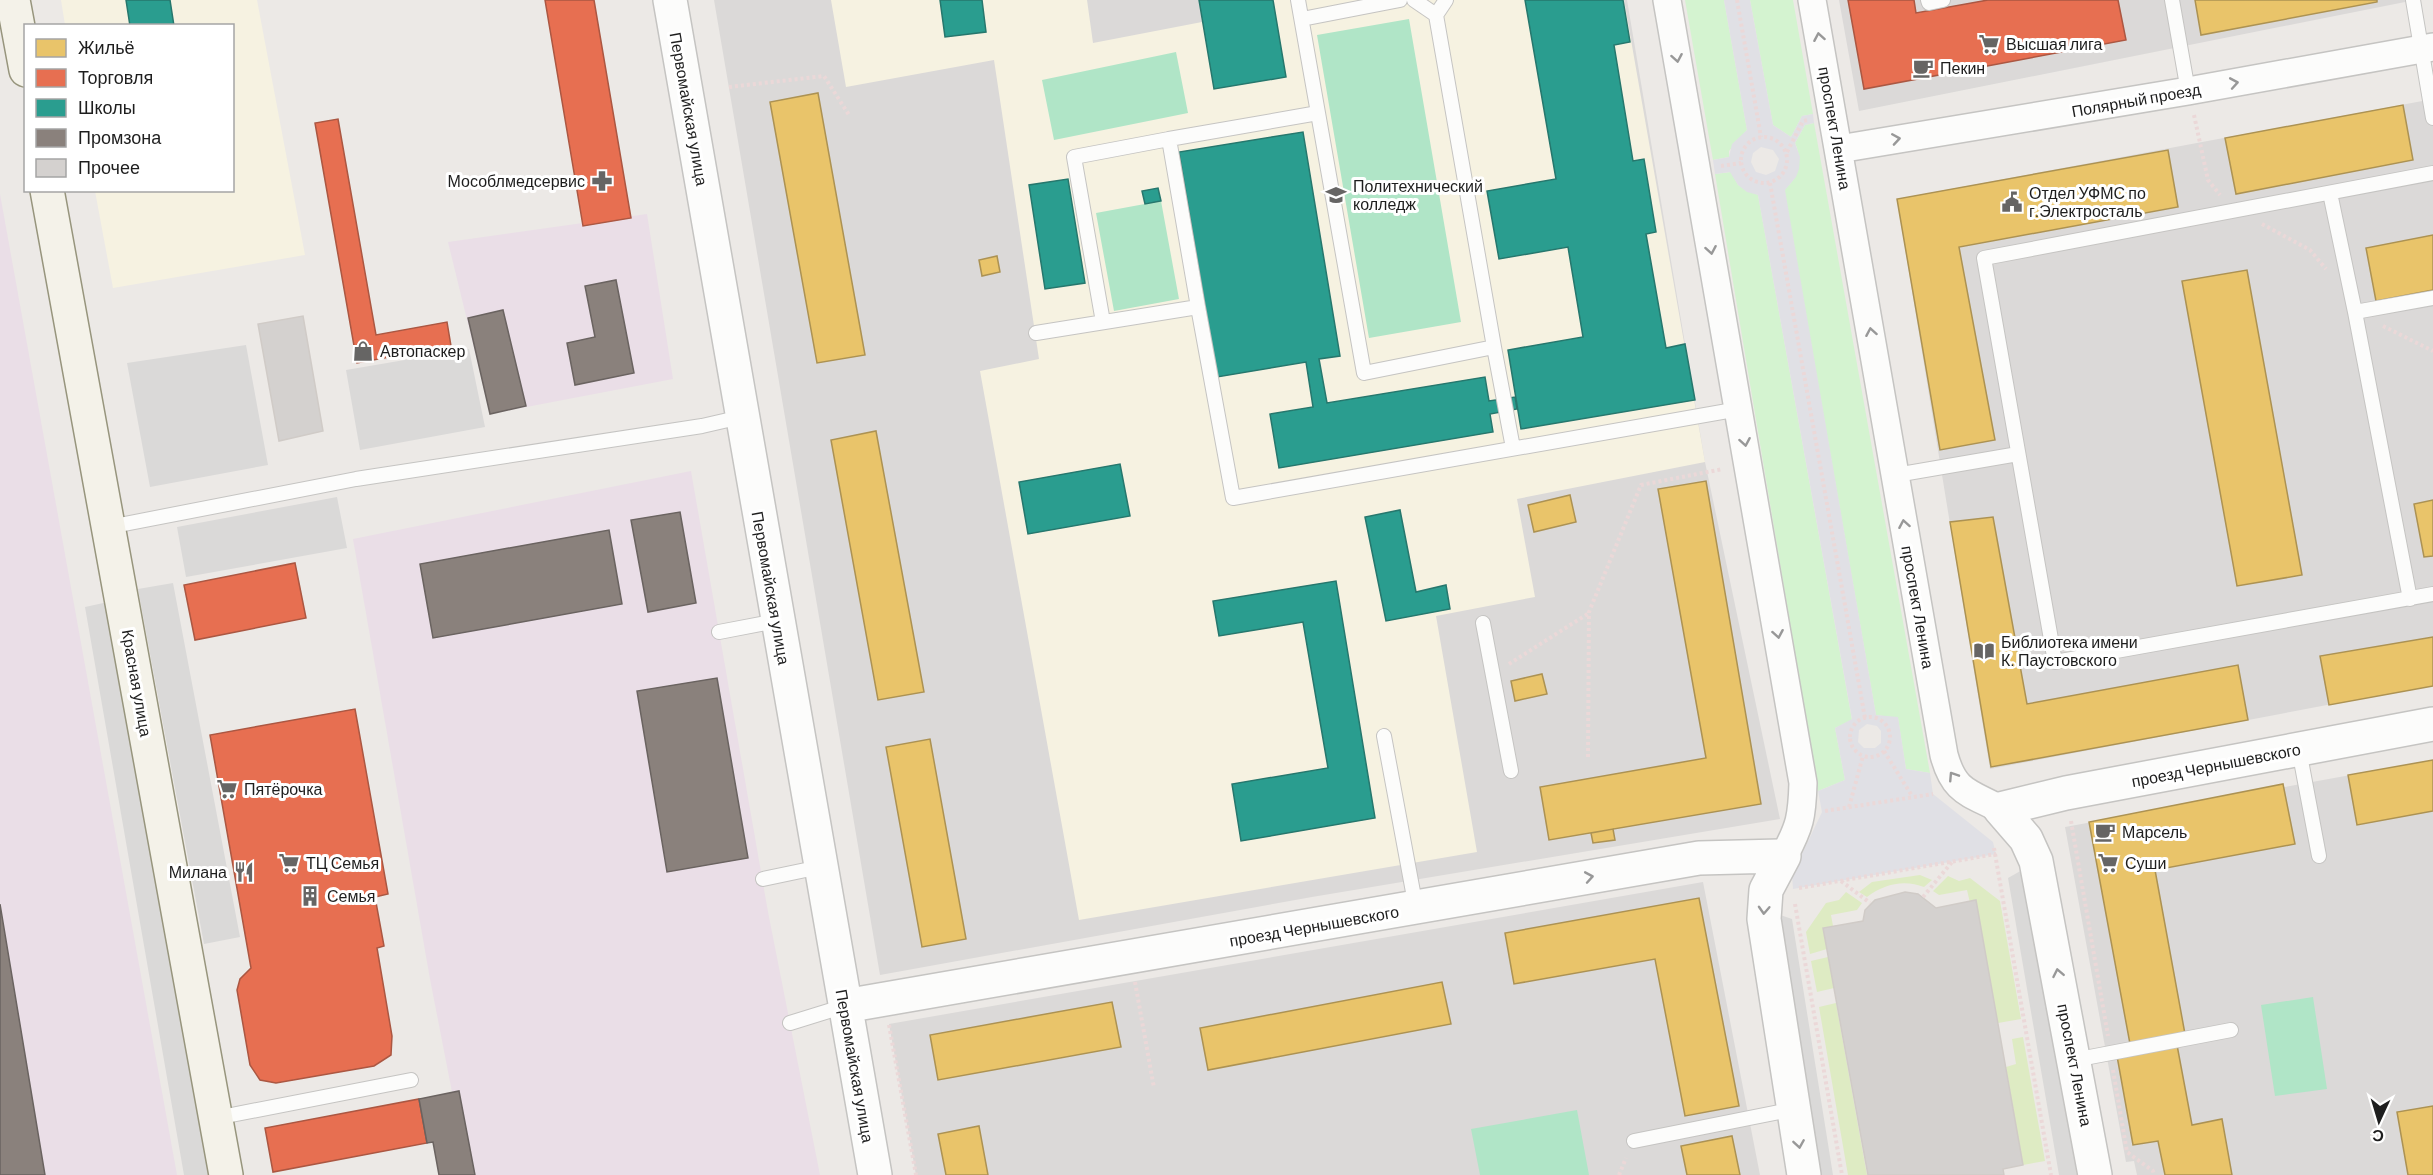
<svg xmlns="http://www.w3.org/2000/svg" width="2433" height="1175" font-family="Barlow,sans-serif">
  <rect width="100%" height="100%" fill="#ece9e6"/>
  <path fill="#dbd9d8" d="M714,0H1627L1705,462L1780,819L1312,897L880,975Z
    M1839,0H2415L1859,111Z
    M2433,99V685L1990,769L1897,199Z
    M2433,760V1175H2137L2134,1161L2126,1162L2065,827Z
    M1703,882L1760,1175H916L889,1024Z"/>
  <path fill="#eadee7" d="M0,194L177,1175H0Z
    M647,214L673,379L490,414L448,242Z
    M691,471L768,912L820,1175H475L458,1091L452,1092L430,979L353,539Z"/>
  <path fill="#f6f2e1" d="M61,0H257L305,255L113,288L95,191L232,190V26L65,25Z
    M831,0H1087L1093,43L1202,22L1199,0H1624L1705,462L1517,499L1535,597L1436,616L1477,852L1079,920L980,371L1039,359L994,60L846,87Z"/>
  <path fill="#dad9d8" d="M246,345L268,465L150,487L127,363Z
    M469,349L485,427L360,450L346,370Z
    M337,497L347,548L186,577L177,527Z
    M173,583L240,937L204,944L138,589Z
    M108,602L210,1175H184L85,607Z
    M2024,869L2077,1175H2059L2008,878Z
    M1774,913L1792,919L1833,1175H1815Z"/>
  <path fill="#deebc3" d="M1920,875L1932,880L1924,887C1905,879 1883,884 1867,897L1859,892L1872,882Z
    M1948,876L1959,881L1970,878L2000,901L2021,1019L1998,1023L1967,890L1939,895L1933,891Z
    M1846,892L1862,903L1857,910L1831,915L1833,926L1823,928L1827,949L1810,954L1806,932L1826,903L1839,900Z
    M1828,957L1834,988L1817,992L1811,961Z
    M1836,1003L1867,1175H1848L1819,1007Z
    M2023,1037L2045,1161L2023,1165L2006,1067L2016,1064L2012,1039Z"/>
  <path fill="#d4f3d0" d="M1685,0H1724L1747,130L1729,151V157L1713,160Z
    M1750,0H1793L1813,114L1802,116L1791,137L1773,125Z
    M1814,123L1930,773L1906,769L1898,718L1876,715L1784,189C1799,179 1803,160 1795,143L1805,125Z
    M1731,172L1738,185L1758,195L1852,720L1835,728L1845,780L1818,791L1715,174Z"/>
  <path fill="#b0e5c7" d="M1409,19L1461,322L1369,338L1317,35Z
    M1176,52L1188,113L1054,140L1042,80Z
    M1161,201L1179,299L1114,311L1096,213Z
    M2313,997L2327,1089L2275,1096L2261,1005Z
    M1577,1110L1589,1175H1480L1471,1129Z"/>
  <path fill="#e0e0e5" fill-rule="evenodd" d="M1724,0H1750L1773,125L1791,137L1802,116L1813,114L1814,123L1805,125L1795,143L1800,157L1799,169L1796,177L1785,190L1876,715L1898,717L1906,769L1930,773L1933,794L1993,842L1996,854L1793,889L1792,875L1822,812L1818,791L1845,780L1835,728L1852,719L1758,195L1747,192L1738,185L1730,172L1715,174L1713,160L1729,157L1732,144L1747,130ZM1761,147L1773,150L1779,159L1775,171L1766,175L1756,172L1751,162L1753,153ZM1867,724L1877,726L1881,731V743L1875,748H1864L1858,742L1859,730Z"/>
  <path fill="#e9c46a" stroke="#ac9253" stroke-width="1.5" d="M2195,0H2377V2L2201,35Z
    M818,93L865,355L817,363L770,102Z
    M2403,105L2413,160L2236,194L2225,138Z
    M2168,150L2178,207L1959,247L1995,440L1940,450L1897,199Z
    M2433,235V290L2376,301L2366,248Z
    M997,256L1000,272L982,276L979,260Z
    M2247,270L2302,575L2237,586L2182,281Z
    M876,431L924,692L878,700L831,440Z
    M1706,481L1761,804L1549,840L1540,787L1706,758L1658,489Z
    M1570,495L1576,522L1534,532L1528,505Z
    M2433,500V556L2424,557L2414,504Z
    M1993,517L2027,704L2238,665L2248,720L1991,767L1950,522Z
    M2433,637V686L2329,705L2320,656Z
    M1542,674L1547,694L1515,701L1511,681Z
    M930,739L966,939L922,947L886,747Z
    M2433,760V811L2357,825L2348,775Z
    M2283,784L2295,844L2155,870L2185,1034L2130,1044L2089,822Z
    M1613,829L1615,840L1593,843L1591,833Z
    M1699,898L1739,1106L1685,1116L1655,959L1514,984L1505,933Z
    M1442,982L1451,1024L1208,1070L1200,1028Z
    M1112,1002L1121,1047L938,1080L930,1035Z
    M2177,1045L2192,1125L2222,1119L2232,1175H2165L2158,1141L2133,1145L2117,1056Z
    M2433,1106V1175H2408L2397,1112Z
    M979,1126L988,1175H946L938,1134Z
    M1732,1136L1740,1175H1687L1681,1146Z"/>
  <path fill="#e76f51" stroke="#ab5742" stroke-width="1.5" d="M545,0H594L631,218L583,226Z
    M1848,0H1914L1916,13L1988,0H2118L2126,40L1864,89Z
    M338,119L376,335L447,322L451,346L357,363L315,123Z
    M295,563L306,618L195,640L184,585Z
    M355,709L388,894L375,897L384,946L377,948L392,1036L391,1055L374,1066L276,1083L260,1080L250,1065L237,990L240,979L251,968L210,735Z
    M419,1099L427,1143L273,1172L265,1128Z"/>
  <path fill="#2a9d8f" stroke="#26776d" stroke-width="1.5" d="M126,0H170L174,26H130Z
    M940,0H982L986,32L945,37Z
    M1199,0H1273L1286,77L1214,89Z
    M1525,0H1623L1630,42L1614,45L1633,161L1644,159L1656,232L1646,234L1666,348L1685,344L1695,400L1521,429L1508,350L1583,337L1568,247L1499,259L1487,191L1556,179Z
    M1303,132L1340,356L1319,359L1327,403L1485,377L1489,401L1515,397L1517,409L1490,414L1493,432L1279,468L1270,414L1313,407L1306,362L1217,377L1179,152Z
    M1068,179L1085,283L1045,289L1029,185Z
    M1158,188L1161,201L1145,204L1142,191Z
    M1120,464L1130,516L1028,534L1019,482Z
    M1400,510L1416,592L1446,585L1450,609L1386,621L1365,517Z
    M1336,581L1375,818L1241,841L1232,784L1328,768L1303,622L1219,636L1213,601Z"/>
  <path fill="#8a817c" stroke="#6a6360" stroke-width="1.5" d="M616,280L634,373L575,385L567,343L595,337L585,286Z
    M503,310L526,406L490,414L468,318Z
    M680,512L696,603L648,612L631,520Z
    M609,530L622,604L433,638L420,564Z
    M717,678L748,858L667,872L637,691Z
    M0,904L45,1175H0Z
    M459,1091L475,1175H439L433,1142L427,1143L419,1099Z"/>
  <path fill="#d4d1cf" stroke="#d0cbc7" stroke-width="1.5" d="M303,316L323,431L279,441L258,324Z
    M1905,892L1918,894L1936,908L1976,900L2023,1165L2003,1169L2004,1175H1868L1823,928L1863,921L1865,910L1875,900Z"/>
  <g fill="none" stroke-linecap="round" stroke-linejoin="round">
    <g stroke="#c5c4c2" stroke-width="16">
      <path id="service" d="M1298,0L1318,113
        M1414,0L1436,15
        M1446,0L1436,15L1494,347
        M1928,0L1929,3L1943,0
        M2172,0L2188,91
        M2413,0L2433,118
        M1302,19L1400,0
        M2433,173L1984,258L2055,662L2433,594
        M2330,193L2355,312
        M1198,307L1169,139L1318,113L1364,373L1494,347L1513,448
        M1103,322L1074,157L1169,139
        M1036,333L1198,307L1233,498L1739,409
        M1896,475L2018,454
        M109,527L356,479L702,426L741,417
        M2410,599L2355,312L2433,298
        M1483,623L1511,771
        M719,632L777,621
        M1384,736L1416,908
        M2299,750L2319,856
        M763,879L820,867
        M790,1023L845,1006
        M2074,1060L2231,1030
        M216,1118L411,1080
        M1634,1141L1794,1109"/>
    </g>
    <g stroke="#c5c4c2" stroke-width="30">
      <path id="minor" d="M1667,0L1803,783C1802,817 1800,826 1784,856
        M1812,0L1944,755C1954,792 1968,792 2000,809
        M1839,149L2188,91L2433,47"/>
    </g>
    <g stroke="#c5c4c2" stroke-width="36">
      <path id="tertiary" d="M670,0L875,1175
        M1784,856L1766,890L1764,919L1804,1175
        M845,1006L1699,858L1784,856
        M2095,1175L2036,861L2026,839L2000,809L2066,793L2433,724"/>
    </g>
    <g stroke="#97957d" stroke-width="36">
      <path id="secondary" d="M13,0L26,70
        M47,190L226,1175"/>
    </g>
    <path stroke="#ebd8d8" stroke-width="4" stroke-dasharray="3 3" stroke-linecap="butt" d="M1737,0L1761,137
      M729,87L824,76L849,115
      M2194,115L2208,180L2220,195
      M1741 160a23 23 0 1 1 46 0a23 23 0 1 1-46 0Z
      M1787,152L1803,121L1808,120
      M1721,166L1741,163
      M1770,183L1865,718
      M2262,224L2310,250L2326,269
      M2383,326L2433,351
      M1509,664L1589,613
      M1850 737a20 20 0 1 1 40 0a20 20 0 1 1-40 0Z
      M1884,751L1912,796
      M1588,757L1589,612L1641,485L1723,469
      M1849,807L1863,756
      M1825,811L1933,794
      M2071,821L2108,1036
      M1994,848L2051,1175
      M1841,881L1870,903
      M1799,888L1996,854
      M1923,897L1952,862
      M1795,904L1842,1175
      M1135,982L1154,1088
      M889,1025L916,1175
      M2113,1070L2127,1152L2153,1171L2154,1175
      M1619,1175L1626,1158"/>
    <use href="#service" stroke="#fcfcfb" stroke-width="14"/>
    <use href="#minor" stroke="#fcfcfb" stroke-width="27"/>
    <use href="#tertiary" stroke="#fcfcfb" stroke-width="33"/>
    <use href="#secondary" stroke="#f4f2e9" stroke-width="33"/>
  </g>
  <defs><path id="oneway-chevron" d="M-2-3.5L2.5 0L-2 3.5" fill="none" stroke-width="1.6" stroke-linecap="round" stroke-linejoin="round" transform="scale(1.5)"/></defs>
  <g stroke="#989898">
    <use href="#oneway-chevron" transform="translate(1819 37) rotate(-100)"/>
    <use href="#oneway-chevron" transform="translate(1677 58) rotate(80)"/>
    <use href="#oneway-chevron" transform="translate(2234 83) rotate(-10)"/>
    <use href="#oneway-chevron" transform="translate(1896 139) rotate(-9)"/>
    <use href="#oneway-chevron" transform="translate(1711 250) rotate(80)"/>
    <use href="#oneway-chevron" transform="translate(1871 332) rotate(-100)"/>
    <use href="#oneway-chevron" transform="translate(1745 442) rotate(80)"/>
    <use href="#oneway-chevron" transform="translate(1904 524) rotate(-100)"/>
    <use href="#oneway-chevron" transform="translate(1778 634) rotate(80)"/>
    <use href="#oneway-chevron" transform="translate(1953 776) rotate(-123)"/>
    <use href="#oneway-chevron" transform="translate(1589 877) rotate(-10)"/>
    <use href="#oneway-chevron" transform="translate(1764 910) rotate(93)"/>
    <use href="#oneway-chevron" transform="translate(2058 973) rotate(-101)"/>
    <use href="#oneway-chevron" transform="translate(1799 1144) rotate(81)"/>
  </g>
  <defs>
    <g id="supermarket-bare" transform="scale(1.62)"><path d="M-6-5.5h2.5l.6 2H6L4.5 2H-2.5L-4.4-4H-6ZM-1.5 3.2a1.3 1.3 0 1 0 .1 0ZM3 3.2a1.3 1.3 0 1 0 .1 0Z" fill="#666564" stroke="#fff" stroke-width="2.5" paint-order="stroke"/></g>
    <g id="cafe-bare" transform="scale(1.62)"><path d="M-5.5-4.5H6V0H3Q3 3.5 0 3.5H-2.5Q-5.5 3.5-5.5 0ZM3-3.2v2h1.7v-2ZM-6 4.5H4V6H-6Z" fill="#666564" stroke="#fff" stroke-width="2.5" paint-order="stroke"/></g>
    <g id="pharmacy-bare" transform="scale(1.62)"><path d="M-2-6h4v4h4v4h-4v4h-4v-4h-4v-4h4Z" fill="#666564" stroke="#fff" stroke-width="2.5" paint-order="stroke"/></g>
    <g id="university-bare" transform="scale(1.62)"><path d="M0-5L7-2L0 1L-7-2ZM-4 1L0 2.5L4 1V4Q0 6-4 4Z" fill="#666564" stroke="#fff" stroke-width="2.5" paint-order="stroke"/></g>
    <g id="civic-bare" transform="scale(1.62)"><path d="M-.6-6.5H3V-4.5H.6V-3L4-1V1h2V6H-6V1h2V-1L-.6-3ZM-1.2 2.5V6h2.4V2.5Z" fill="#666564" stroke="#fff" stroke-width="2.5" paint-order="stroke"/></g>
    <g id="shop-bare" transform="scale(1.62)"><path d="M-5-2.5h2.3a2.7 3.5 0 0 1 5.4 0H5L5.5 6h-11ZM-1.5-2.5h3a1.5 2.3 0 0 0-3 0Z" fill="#666564" stroke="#fff" stroke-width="2.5" paint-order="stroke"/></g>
    <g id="library-bare" transform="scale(1.62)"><path d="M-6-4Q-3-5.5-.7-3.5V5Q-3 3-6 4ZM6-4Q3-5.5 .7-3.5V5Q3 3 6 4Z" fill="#666564" stroke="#fff" stroke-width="2.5" paint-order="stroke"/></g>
    <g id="restaurant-bare" transform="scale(1.62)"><path d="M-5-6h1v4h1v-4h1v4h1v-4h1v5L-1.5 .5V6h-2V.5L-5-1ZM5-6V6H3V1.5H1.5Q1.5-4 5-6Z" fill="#666564" stroke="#fff" stroke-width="2.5" paint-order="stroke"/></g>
    <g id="building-bare" transform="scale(1.62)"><path d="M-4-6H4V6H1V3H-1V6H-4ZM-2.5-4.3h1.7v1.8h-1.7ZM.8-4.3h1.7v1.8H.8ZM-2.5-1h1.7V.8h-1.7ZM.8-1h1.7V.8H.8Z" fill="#666564" stroke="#fff" stroke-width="2.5" paint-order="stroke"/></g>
  </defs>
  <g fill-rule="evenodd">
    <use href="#supermarket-bare" x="1989" y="44"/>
    <use href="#cafe-bare" x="1923" y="68"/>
    <use href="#pharmacy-bare" x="602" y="181"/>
    <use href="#university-bare" x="1336" y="195"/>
    <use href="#civic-bare" x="2012" y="202"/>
    <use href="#shop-bare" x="363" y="351"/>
    <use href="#library-bare" x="1984" y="651"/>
    <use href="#supermarket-bare" x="227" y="789"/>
    <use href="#cafe-bare" x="2105" y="832"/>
    <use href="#supermarket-bare" x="289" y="863"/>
    <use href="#supermarket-bare" x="2108" y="863"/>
    <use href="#restaurant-bare" x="244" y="872"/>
    <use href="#building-bare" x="310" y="896"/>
  </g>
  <g text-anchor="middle" stroke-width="6" stroke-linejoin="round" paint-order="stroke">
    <g font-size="16" fill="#1e1e1e" stroke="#fff" text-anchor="start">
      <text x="2006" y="50">Высшая лига</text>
      <text x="1940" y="74">Пекин</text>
      <text x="585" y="187" text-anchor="end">Мособлмедсервис</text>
      <text x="1353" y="192">Политехнический<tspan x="1353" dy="18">колледж</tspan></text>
      <text x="2029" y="199">Отдел УФМС по<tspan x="2029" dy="18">г.Электросталь</tspan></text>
      <text x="380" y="357">Автопаскер</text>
      <text x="2001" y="648">Библиотека имени<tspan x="2001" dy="18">К. Паустовского</tspan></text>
      <text x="244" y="795">Пятёрочка</text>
      <text x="2122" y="838">Марсель</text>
      <text x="306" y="869">ТЦ Семья</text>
      <text x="2125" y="869">Суши</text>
      <text x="227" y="878" text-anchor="end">Милана</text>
      <text x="327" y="902">Семья</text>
    </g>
    <g font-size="16" fill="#1e1e1e" stroke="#fff">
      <text transform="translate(2136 100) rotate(-10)" y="6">Полярный проезд</text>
      <text transform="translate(689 109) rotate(80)" y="6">Первомайская улица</text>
      <text transform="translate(1835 128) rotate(80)" y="6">проспект Ленина</text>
      <text transform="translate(771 588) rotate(80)" y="6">Первомайская улица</text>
      <text transform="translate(1918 607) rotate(80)" y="6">проспект Ленина</text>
      <text transform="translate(137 683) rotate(80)" y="6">Красная улица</text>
      <text transform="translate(2216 765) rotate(-11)" y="6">проезд Чернышевского</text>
      <text transform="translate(1314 926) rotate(-10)" y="6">проезд Чернышевского</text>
      <text transform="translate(2075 1065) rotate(79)" y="6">проспект Ленина</text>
      <text transform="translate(855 1066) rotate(80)" y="6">Первомайская улица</text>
    </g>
  </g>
  <rect x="24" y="24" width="210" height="168" fill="#ffffff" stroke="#a5a5a5" stroke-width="1.5"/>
  <rect x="36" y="39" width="30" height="18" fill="#e9c46a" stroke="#a5a5a5" stroke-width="1.5"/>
  <text x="78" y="54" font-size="18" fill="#1e1e1e">Жильё</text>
  <rect x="36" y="69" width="30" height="18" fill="#e76f51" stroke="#a5a5a5" stroke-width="1.5"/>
  <text x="78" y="84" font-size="18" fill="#1e1e1e">Торговля</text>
  <rect x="36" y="99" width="30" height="18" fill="#2a9d8f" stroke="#a5a5a5" stroke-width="1.5"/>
  <text x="78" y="114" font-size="18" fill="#1e1e1e">Школы</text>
  <rect x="36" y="129" width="30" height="18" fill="#8a817c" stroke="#a5a5a5" stroke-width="1.5"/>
  <text x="78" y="144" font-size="18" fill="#1e1e1e">Промзона</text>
  <rect x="36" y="159" width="30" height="18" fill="#d4d1cf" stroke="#a5a5a5" stroke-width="1.5"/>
  <text x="78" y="174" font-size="18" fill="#1e1e1e">Прочее</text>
  <g transform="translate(2379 1121) rotate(184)" stroke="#ffffff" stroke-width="4.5" paint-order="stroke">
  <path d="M0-4.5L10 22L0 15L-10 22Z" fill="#1e1e1e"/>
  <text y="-9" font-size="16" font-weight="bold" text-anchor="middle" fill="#1e1e1e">С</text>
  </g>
</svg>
